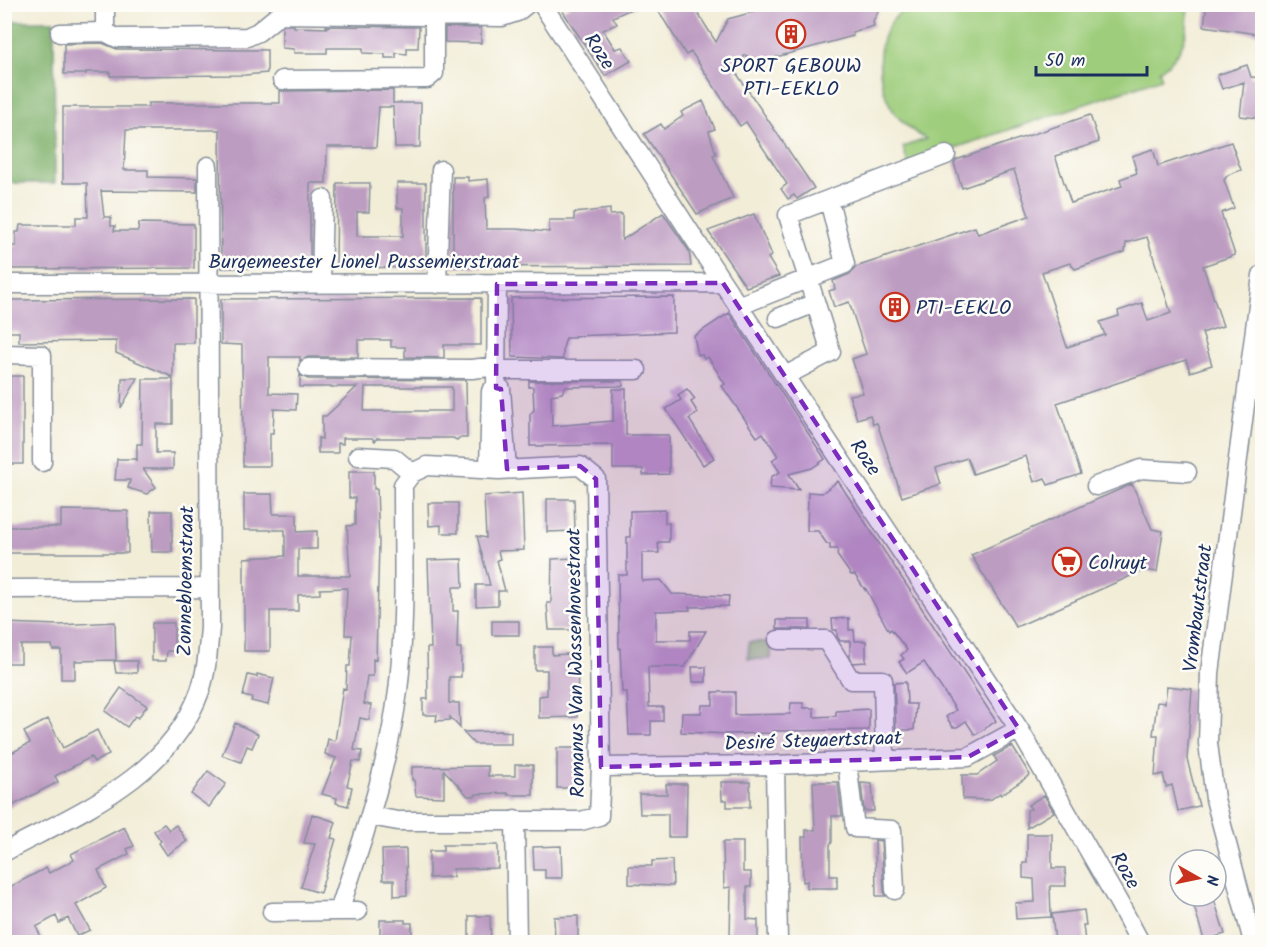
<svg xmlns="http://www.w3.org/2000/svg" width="1267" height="947" font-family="Kalam,sans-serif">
  <rect width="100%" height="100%" fill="#fdfcf7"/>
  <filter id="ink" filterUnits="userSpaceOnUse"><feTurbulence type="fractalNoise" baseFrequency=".0167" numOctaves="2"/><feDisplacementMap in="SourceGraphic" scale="12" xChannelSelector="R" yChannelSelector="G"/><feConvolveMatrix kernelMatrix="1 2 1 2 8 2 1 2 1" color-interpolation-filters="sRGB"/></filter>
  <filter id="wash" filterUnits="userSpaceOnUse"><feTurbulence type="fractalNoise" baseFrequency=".008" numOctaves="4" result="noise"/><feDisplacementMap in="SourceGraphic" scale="24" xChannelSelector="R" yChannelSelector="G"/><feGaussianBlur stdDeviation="1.35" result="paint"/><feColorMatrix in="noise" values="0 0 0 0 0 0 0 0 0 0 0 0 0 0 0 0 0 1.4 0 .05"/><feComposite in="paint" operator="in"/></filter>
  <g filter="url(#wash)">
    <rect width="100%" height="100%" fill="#f2edd7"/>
    <path fill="#9ecd7b" stroke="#5c7e6c" stroke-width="1.5" d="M916,4L1187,5C1190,33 1183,55 1159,71L1162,78L908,164L903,147L926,139C913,132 903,124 894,112C872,79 872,19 916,4Z
      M749,642H772L771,659H748Z"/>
    <path fill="#7eb06b" stroke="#4c7064" stroke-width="1.5" d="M4,21H54L55,183H5Z"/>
    <g id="blocks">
      <path fill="#bd9cc2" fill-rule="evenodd" d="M573,4H642L613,17L617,24L603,30L615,49L622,47L631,61L605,76L562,10Z
        M654,4H692L716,42L728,19L754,12L752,4H875L878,12L873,21L874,26L852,32L853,36L758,62L745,55L735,71L814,188L797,199L794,195L788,199L781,189L787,184L746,122L740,126L694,56L691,52L686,55Z
        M1207,4H1263V35L1204,26Z
        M284,25H294V27L327,28L326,26L419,27L418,48H407V54L396,53V58H385V54L363,53V48H327V53H294V49L282,48V27Z
        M445,27L481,28V43L445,42Z
        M102,43L117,49L267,50V73L245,75L110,76V72H86V74H64V44Z
        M1247,65L1251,77L1263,78L1258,118L1240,116L1244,82L1222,89L1217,75Z
        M393,90V103H421L420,147H395L393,107H379L376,147H327L326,183H310V268H221L220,130H126L124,170H148V177L197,178V192L101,191L104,217H111V226H115L114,231H138L139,223L194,224V268L4,269V246H16V232H19L20,225H76V217H88L87,183H63V107H148V103H280V91Z
        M703,101L715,129L709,131L716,154L713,155L733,198L697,214L644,134L661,124L664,129L683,116L681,112Z
        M1090,115L1099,142L1055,156L1071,203L1122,186L1120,179L1137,173L1132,156L1153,149L1158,166L1231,142L1241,170L1228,175L1224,180L1234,208L1221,213L1235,255L1203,266L1223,326L1202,333L1212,365L1190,372L1186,360L1057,403L1081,474L1048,485L1045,478L1034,482L1026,456L973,474L967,458L936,468L941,484L902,497L877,423L873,424L870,415L857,419L849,395L863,393L852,359L866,354L849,302L834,307L829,291L835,289L833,281L850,274L856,267L975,227L978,234L1029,216L1014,170L962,188L954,163L956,160ZM1147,237L1171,313L1148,321L1142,303L1118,311L1119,316L1100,322L1105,335L1067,347L1042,272L1070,263L1075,269L1125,252L1126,243Z
        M453,177H468V181L488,179L489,197L485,198L486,229H516L549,232V220H574V213L610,209V215L622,214V240L663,213L689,251L691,266L453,267Z
        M337,183H370L369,212H357V236H403V208H397V183H426V268L336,267Z
        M754,214L772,255L768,258L779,276L746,287L708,231Z
        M674,297V332L574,336V338H566L563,348V359L512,357L511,298Z
        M481,298V345H444V358L405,357V347H391V340H358V357H308L300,361V357H269V393L297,394L296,410L274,409L273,433H270V466H243L242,345L221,344V299Z
        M194,299V343H173V377L116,353V341L19,342V332H4V300Z
        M729,313L825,459L812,468L789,474L799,490L770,488L771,477L780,472L772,460L778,456L763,433L757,437L722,386L725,384L708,357L704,359L702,355H698L694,336Z
        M300,375L308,379L466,380L467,438H459L457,440L453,438H377L375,441L372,438H343V444L338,443V453H318V438L322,439V416H326L357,387H300ZM365,387H452V411H364Z
        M10,376H23V464H4V398H10Z
        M122,378H138L121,408Z
        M143,379H173V424H156V453H173V469H143L156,487L147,494L128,488L130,480H115L117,459H136L137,461V444H142Z
        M529,381H623V386L565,387L562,393L551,395L552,426L613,421V389H626V435H669V474L643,475V469H613V445L530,446V414L534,410L533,387H529Z
        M687,389L695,399L691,402L698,413L689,419L714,458L703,465L666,409L681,400L678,395Z
        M349,471H374V489H377L379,543L376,660L373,659V676H367L364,698V704L371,705L369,720L360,718L354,750L362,751L360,762L353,761L347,786L352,787L348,806L336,803L337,798L322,794L336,758L325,754L328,739L335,741L343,688L346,689L347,666H350L352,635H345L347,588L320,589V594L298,595V611H270V651H244V558L285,556V530H244V494H272L273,514H297V532L317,531V549H298V576H350L347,526L355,525V498H349Z
        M838,481L996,721L975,735L966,721L957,727H953L946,717L956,710L924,662L907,673L899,662L904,659L901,655L907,650L891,629L889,631L865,587V590L855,575H851L837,555L838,549H830V544H827L818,531H807L808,492L822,493Z
        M1132,484L1152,529L1163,531L1157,572L1144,570L1016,627L971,555Z
        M522,493L524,550L498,551L500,559L497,560L505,591H498V605L476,606V585H490L477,536L486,538L484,496Z
        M547,499H574L575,531L547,532Z
        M428,503H458V533H441V525L429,526Z
        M61,510L128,511V553H9V527H61Z
        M665,510V523H669V542H658L659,553H642V581L661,580L672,594L729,596L728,606L689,607L690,610L656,611V640H690V631H706L685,667H648L649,707H663V721H651V735H629L627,692H622L620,648H619L618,575H627V537H630V511Z
        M151,511H172V552H152Z
        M575,558L576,630H549L547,603H551L552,559Z
        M462,559L463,587H453V611H458L457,648H461V677H449V703H459L460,728L450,717V720L436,721L437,715H423V699H428L427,648H431L428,560Z
        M849,618V630H854L855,641H866V662L853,663L850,658V641H840L837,636V630H833L832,619Z
        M777,620H810V629H777Z
        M492,621H519V635H492Z
        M115,622L116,660L75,661V679H61V650H53L52,645H21V663H4L5,623L59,625Z
        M152,623H174V651H167L166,661H152Z
        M535,647H552V655L568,654L569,658H578L577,717L539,718V696L547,695V670H535Z
        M114,661H137V673H116Z
        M692,667H706V682H693Z
        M257,674L274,678L268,705L251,701L252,698L243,696L248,675L257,677Z
        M906,682L907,704H916L914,730H896L894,683Z
        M1167,686L1192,689L1187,759L1199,806L1178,811L1172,785L1166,787L1163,774L1155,776L1158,735H1153L1157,702L1165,703Z
        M121,688L147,706L138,718L135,716L127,727L105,711Z
        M713,692H735V715L790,714L791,703H803L804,708H814V717L836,716V711L869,709V730L773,731V733L729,734L681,732L682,713H701L702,705H713Z
        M48,719L63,748L97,730L109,755L94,762L91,757L55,776L58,782L4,810V757L30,743L24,732Z
        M235,723L258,734L252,748L247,746L241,762L222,755Z
        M501,731L511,732V744H474L463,732Z
        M1012,746L1030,775L1001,795L1000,793L990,800L963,799L962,775H977L997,761L994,756Z
        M557,748H577L578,788H557Z
        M515,765H533V795H508V793L476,794V796H468L444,770V797L416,796L414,780H412V767L488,766V776H515Z
        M208,771L226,784L209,807L191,794Z
        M721,782H750V807H727V800H722Z
        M813,782H838V783L842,816H832V842L830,845V876H837V888H807V881L803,882L802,837H806V830H815Z
        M861,783L872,784L874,811H864Z
        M666,784H687L686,837H668V814H640L639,794H667Z
        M1044,795L1054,812L1027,828V810L1031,809L1028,805Z
        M312,814L336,822L331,838L336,839L320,893L301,887L315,844L304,843Z
        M164,824L169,830L176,825L187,841L167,855L159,843L161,841L154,831Z
        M124,827L134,846L127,849L129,854L98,870L106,888L76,905L90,930L77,936L68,918L59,923L56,916L36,927L44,942H7L4,938V890L46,868L49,873L74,860L71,854Z
        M1027,834H1052V868H1065L1066,886H1050L1051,917L1016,919L1015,903L1035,902L1034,879L1023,878V863H1027Z
        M875,840L881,841L884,891L886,896H876Z
        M723,842H743V872H751V887H747V919L758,920V940L730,939L731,887L724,888Z
        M443,845H498V868L453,869V877L429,878V851H443Z
        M561,846L562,878H545V870H534L533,847Z
        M406,849L407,895L394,896V880H383L382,850Z
        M672,860L673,886L629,884V866H652V861Z
        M1191,896H1213L1225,934L1204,940Z
        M1084,910L1086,925H1083L1085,942H1055L1052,914Z
        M469,916H490L491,942H469Z
        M578,916V939H555L554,917Z
        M380,920H405V923H412V942H380Z"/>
    </g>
  </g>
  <g filter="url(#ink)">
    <use href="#blocks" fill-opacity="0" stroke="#868e9a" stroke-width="1.5"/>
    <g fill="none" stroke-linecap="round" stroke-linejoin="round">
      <g stroke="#868e9a" stroke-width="21">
        <path id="minor" d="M105,4V32
          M542,4L723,283L1019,729L1119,903L1140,942
          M60,33L105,32L117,38L247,37L258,32L280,14L502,17L517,12L527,4
          M282,80L427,79L434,73V16
          M321,282L323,199
          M4,284L723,283
          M437,284L441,170
          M497,284L496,388L501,389L507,469
          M738,306L845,264L829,200
          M778,318L815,303
          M4,354L42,355V462
          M308,368L472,369L497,366
          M497,370H637
          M785,376L831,352L788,215L946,155
          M358,456L394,458L412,473
          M489,469L491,391
          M1096,486L1141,469L1187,472
          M4,589L210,588
          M778,640H826L851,680H883L885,760
          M847,762L855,828L892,830L895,890
          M775,765L778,942
          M601,767L775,765L968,757L1019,729
          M515,820L517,942
          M4,852C79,812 169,777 200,691C207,671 208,649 210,628L208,166
          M358,911H339C363,839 388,767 398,691C406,623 403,553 403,485L412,473L427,466L499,470L580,466L596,479L601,767L599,816L581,821H398L370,816
          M272,912L339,911
          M1253,942L1215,799L1208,743L1210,673L1262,275"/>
      </g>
      <use href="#minor" stroke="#fff" stroke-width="18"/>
    </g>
  </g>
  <path fill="#7b2cbf" fill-opacity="0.2" stroke="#7b2cbf" stroke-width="4.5" stroke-dasharray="12 8" stroke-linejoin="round" d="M723,283L1019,729L968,757L601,767L596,479L580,466L507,469L501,389L496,388L497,284Z"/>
  <defs>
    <g id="building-ring" transform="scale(1.5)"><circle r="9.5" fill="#fdfcf7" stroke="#c8321e" stroke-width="1.5"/><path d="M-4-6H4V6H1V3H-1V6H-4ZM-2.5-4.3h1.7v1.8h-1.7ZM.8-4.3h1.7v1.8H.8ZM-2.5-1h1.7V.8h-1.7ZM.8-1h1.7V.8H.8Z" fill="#c8321e"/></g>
    <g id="supermarket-ring" transform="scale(1.5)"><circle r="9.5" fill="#fdfcf7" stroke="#c8321e" stroke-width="1.5"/><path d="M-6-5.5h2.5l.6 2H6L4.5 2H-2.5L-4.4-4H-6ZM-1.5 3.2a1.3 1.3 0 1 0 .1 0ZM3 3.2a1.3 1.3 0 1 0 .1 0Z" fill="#c8321e"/></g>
  </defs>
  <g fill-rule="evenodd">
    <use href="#building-ring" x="791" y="34"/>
    <use href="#building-ring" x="895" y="307"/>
    <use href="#supermarket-ring" x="1067" y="562"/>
  </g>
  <g text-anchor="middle" stroke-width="5" stroke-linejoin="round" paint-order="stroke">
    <g font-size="20" fill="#1b2f5e" stroke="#fdfcf7">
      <text transform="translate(600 51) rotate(57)" y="7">Roze</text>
      <text x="364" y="268">Burgemeester Lionel Pussemierstraat</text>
      <text transform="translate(866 457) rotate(56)" y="7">Roze</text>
      <text transform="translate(185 581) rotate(-89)" y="7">Zonnebloemstraat</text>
      <text transform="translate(1197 608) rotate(-83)" y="7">Vrombautstraat</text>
      <text transform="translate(575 663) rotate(-91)" y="7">Romanus Van Wassenhovestraat</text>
      <text transform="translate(813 740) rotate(-2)" y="7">Desiré Steyaertstraat</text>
      <text transform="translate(1126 870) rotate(60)" y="7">Roze</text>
    </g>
    <g font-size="20" fill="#1b2f5e" stroke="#fdfcf7" text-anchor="start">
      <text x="791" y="72" text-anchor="middle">SPORT GEBOUW<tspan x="791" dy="23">PTI-EEKLO</tspan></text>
      <text x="916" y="314">PTI-EEKLO</text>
      <text x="1088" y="569">Colruyt</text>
    </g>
  </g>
  <rect width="1267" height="947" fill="none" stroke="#fdfcf7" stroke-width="24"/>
  <g transform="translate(1198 878) rotate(99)"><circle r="28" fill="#fdfcf7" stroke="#a3aaba" stroke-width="1.5"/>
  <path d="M0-4.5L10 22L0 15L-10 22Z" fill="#c8321e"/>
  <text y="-9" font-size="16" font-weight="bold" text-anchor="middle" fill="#1b2f5e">N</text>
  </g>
  <path d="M1036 66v9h111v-9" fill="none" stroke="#1b2f5e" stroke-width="3"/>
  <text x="1045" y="66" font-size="18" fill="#1b2f5e" stroke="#fdfcf7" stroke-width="4.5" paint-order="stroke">50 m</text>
</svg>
